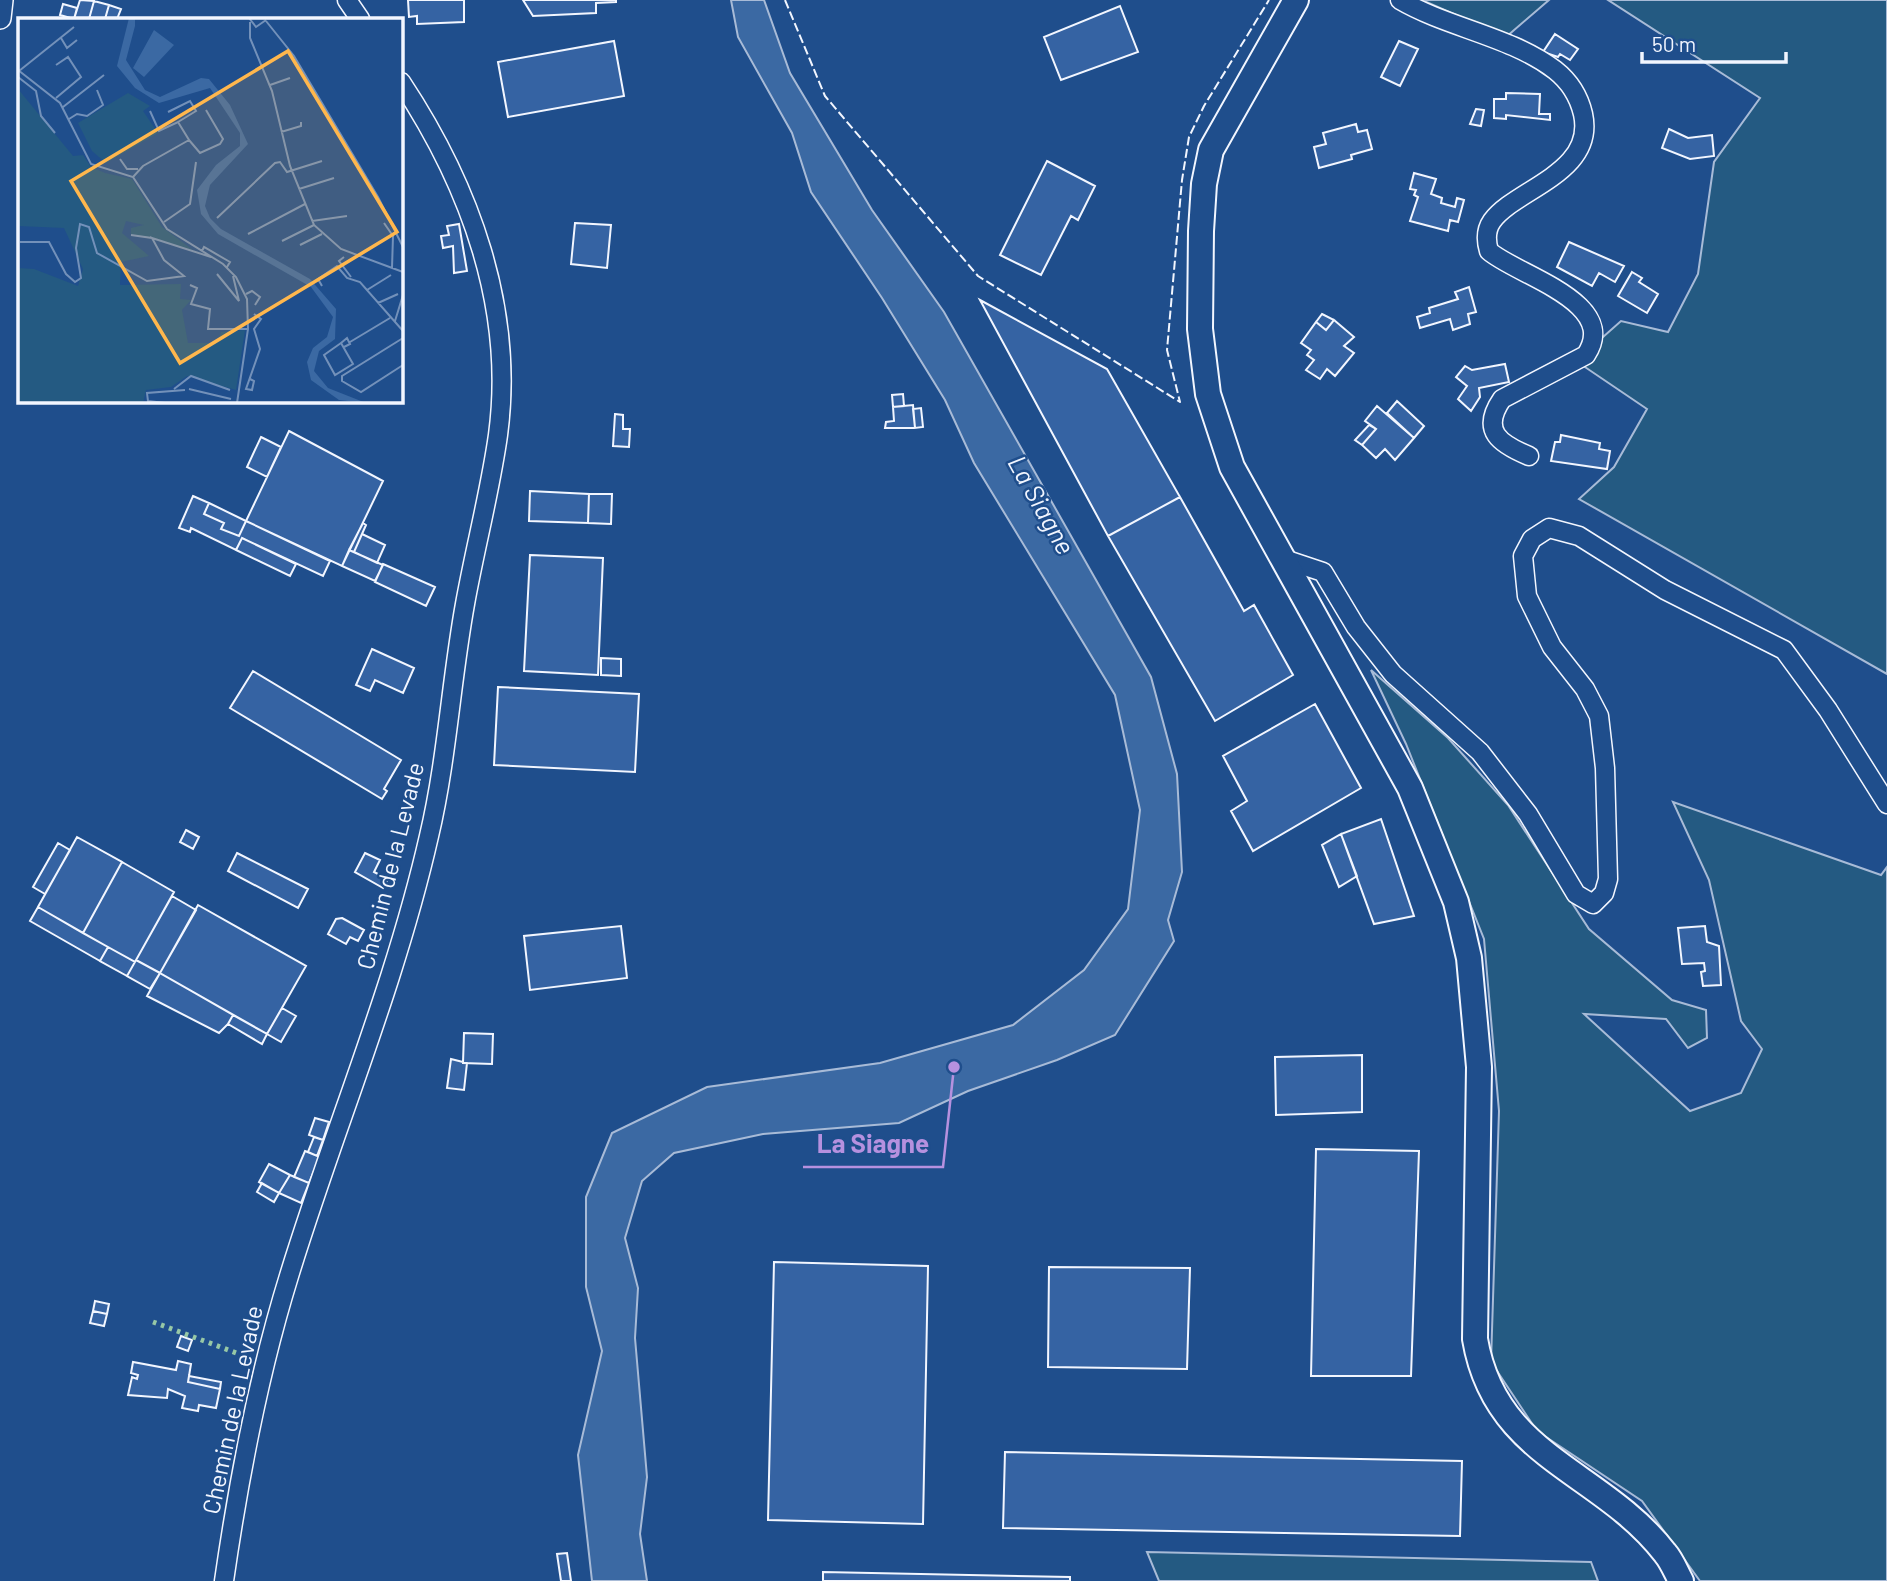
<svg xmlns="http://www.w3.org/2000/svg" width="1887" height="1581" font-family="Barlow,sans-serif">
  <rect width="100%" height="100%" fill="#1f4e8c"/>
  <path fill="#245a82" stroke="#a8bbd7" stroke-width="2" d="M1422,0H1549L1506,37Z
    M1608,0H1887V674L1579,499L1614,467L1647,409L1576,361L1621,321L1668,332L1698,274L1714,162L1760,98Z
    M1371,670L1448,738L1508,805L1589,929L1672,1000L1706,1010L1707,1038L1688,1048L1666,1019L1584,1014L1690,1111L1741,1093L1762,1049L1741,1021L1709,880L1673,802L1881,875L1887,867V1581H1700L1642,1501L1537,1431L1491,1362L1499,1111L1484,939L1406,744Z
    M1147,1552L1591,1562L1598,1581H1159Z"/>
  <path fill="#3b69a3" stroke="#a8bbd7" stroke-width="2" d="M731,0H764L790,73L872,210L944,312L1151,677L1177,774L1182,872L1168,920L1174,941L1115,1035L1057,1060L968,1091L899,1123L763,1134L674,1153L642,1181L625,1238L638,1288L635,1338L647,1477L640,1534L647,1581H592L578,1455L602,1351L586,1287V1197L612,1133L707,1087L880,1063L1013,1025L1084,970L1128,909L1140,810L1115,695L974,463L945,400L882,298L811,192L792,133L738,37Z"/>
  <path fill="#3563a3" stroke="#f2f6ff" stroke-width="2" d="M80,0L94,1L89,19H74Z
    M408,0H464V22L417,24V16L409,17Z
    M523,0H616V2L596,3V13L533,16Z
    M94,1L109,5L105,19H89Z
    M63,4L77,8L74,19L60,15Z
    M109,5L121,9L117,19H105Z
    M1120,6L1138,52L1061,80L1044,37Z
    M1555,34L1578,49L1570,60L1560,54L1558,57L1543,52Z
    M614,41L624,96L508,117L498,62Z
    M1399,41L1418,49L1400,86L1381,77Z
    M1506,93L1540,94L1539,114H1550V120L1506,115V119L1494,118V99H1506Z
    M1476,109L1484,110L1481,126L1470,124Z
    M1356,124L1358,132L1367,130L1372,149L1351,155L1352,159L1319,168L1314,147L1326,144L1323,133Z
    M1669,129L1688,138L1712,135L1714,156L1690,159L1662,148Z
    M1047,161L1095,186L1078,220L1071,216L1041,275L1000,255Z
    M1414,173L1436,179L1431,194L1442,198L1441,203L1455,207L1457,198L1464,200L1458,222L1450,220L1448,231L1410,221L1418,197L1414,195L1416,190L1410,189Z
    M575,223L611,225L607,268L571,264Z
    M459,224L467,271L454,273L453,246L443,248L441,236L449,235L447,226Z
    M1569,242L1624,266L1615,282L1599,273L1592,286L1557,267Z
    M1632,272L1642,278L1639,282L1658,294L1647,313L1618,296Z
    M1469,287L1476,312L1468,314L1470,324L1453,330L1450,319L1420,328L1417,317L1430,313L1429,308L1458,299L1455,292Z
    M980,300L1107,369L1180,497L1108,536Z
    M1322,314L1334,320L1326,330L1316,322Z
    M1334,320L1354,337L1344,346L1354,353L1335,376L1327,369L1320,379L1306,370L1314,360L1307,355L1311,350L1301,343L1316,322L1326,330Z
    M1505,364L1509,382L1479,388L1480,397L1471,411L1458,399L1467,386L1456,377L1465,366L1472,370Z
    M903,394L904,406L893,407L892,395Z
    M1397,401L1424,426L1414,438L1387,413Z
    M913,405L915,428H885L886,422L894,421L893,407Z
    M1377,406L1414,438L1395,460L1385,449L1376,458L1362,445L1376,429L1365,421Z
    M921,408L923,427L915,428L913,409Z
    M615,414L623,415V429H630L629,447L613,446Z
    M1369,425L1376,429L1362,445L1355,440Z
    M289,431L383,481L342,566L246,521Z
    M1561,435L1600,443L1599,449L1610,451L1607,469L1551,461L1555,442H1560Z
    M261,437L281,447L267,477L247,467Z
    M530,491L589,494L588,523L529,521Z
    M589,494H612L611,524L588,523Z
    M193,496L209,503L204,514L224,523L221,529L239,536L246,521L330,561L323,576L242,538L236,550L191,528L190,532L179,528Z
    M1180,497L1244,611L1254,605L1293,675L1215,721L1108,536Z
    M209,503L246,521L239,536L221,529L224,523L204,514Z
    M363,523L366,525L354,552L349,550Z
    M362,534L385,545L377,563L354,552Z
    M242,538L296,564L290,576L236,550Z
    M349,550L383,565L375,581L342,566Z
    M530,555L603,558L598,675L524,671Z
    M383,564L435,587L426,606L375,582Z
    M372,649L414,668L403,693L375,680L370,691L356,685Z
    M601,658L621,659V676L601,675Z
    M253,671L401,760L384,789L387,791L382,799L230,708Z
    M498,687L639,694L635,772L494,765Z
    M1315,704L1361,788L1253,851L1231,811L1247,801L1223,756Z
    M1381,819L1414,916L1374,924L1341,834Z
    M186,830L199,837L193,849L180,842Z
    M1341,834L1357,876L1339,887L1322,845Z
    M77,837L122,862L83,933L38,907Z
    M58,843L70,850L45,894L33,887Z
    M237,853L308,889L298,908L228,871Z
    M365,853L380,860L374,872L388,879L383,888L355,872Z
    M122,862L174,892L135,962L83,933Z
    M172,896L196,910L160,973L136,960Z
    M198,905L306,966L267,1034L160,973Z
    M38,907L108,947L100,961L30,921Z
    M342,918L364,930L358,941L350,937L346,944L328,934L336,919Z
    M621,926L627,978L530,990L524,936Z
    M1705,926L1707,942L1719,946L1721,985L1703,986L1701,972L1705,971L1704,963L1682,964L1678,928Z
    M108,947L135,962L127,976L100,961Z
    M136,960L160,973L150,989L127,976Z
    M160,973L233,1015L228,1024L219,1033L147,996Z
    M282,1008L296,1016L281,1042L267,1034Z
    M233,1015L267,1034L262,1044L228,1024Z
    M464,1033L493,1034L492,1064L463,1063Z
    M1362,1055V1112L1276,1115L1275,1057Z
    M451,1059L467,1063L464,1090L447,1088Z
    M315,1118L329,1122L323,1140L309,1135Z
    M314,1137L323,1140L317,1156L308,1152Z
    M1316,1149L1419,1151L1411,1376H1311Z
    M305,1151L320,1157L309,1183L294,1177Z
    M269,1164L290,1175L279,1193L259,1182Z
    M290,1175L309,1183L301,1203L279,1193Z
    M262,1183L279,1193L274,1202L257,1192Z
    M774,1262L928,1266L923,1524L768,1520Z
    M1049,1267L1190,1268L1187,1369L1048,1367Z
    M95,1301L109,1304L107,1314L93,1311Z
    M93,1311L107,1314L104,1326L90,1323Z
    M181,1336L192,1340L188,1351L177,1347Z
    M178,1361L191,1364L188,1382L220,1389L216,1408L199,1405L198,1411L182,1408L185,1396L168,1389L167,1398L128,1395L132,1377L137,1379L138,1375L131,1373L133,1362L176,1370Z
    M189,1376L221,1382L220,1389L188,1382Z
    M1005,1452L1462,1461L1460,1536L1003,1528Z
    M567,1553L571,1581H561L557,1554Z
    M823,1572L1070,1577V1581H823Z"/>
  <g fill="none" stroke-linecap="round" stroke-linejoin="round">
    <g stroke="#f2f6ff" stroke-width="21">
      <path id="minor" d="M347,0L360,19
        M1400,0C1448,28 1510,36 1555,70C1569,81 1579,97 1583,114C1596,173 1515,189 1492,221C1485,231 1486,241 1489,251C1516,275 1621,302 1586,355L1502,399C1480,431 1500,444 1529,456
        M1284,559L1323,572L1356,627L1393,674L1480,752L1528,814L1576,894L1593,904L1604,893L1608,879L1605,768L1599,716L1585,689L1552,647L1527,596L1523,556L1532,539L1549,528L1579,536L1665,590L1784,650L1828,710L1887,804
        M224,1581C239,1477 258,1376 289,1276C334,1129 395,986 429,836C447,760 451,681 465,604C475,548 490,492 498,435C515,309 470,186 401,82"/>
    </g>
    <g stroke="#f2f6ff" stroke-width="24">
      <path id="tertiary" d="M0,18L2,0"/>
    </g>
    <g stroke="#f2f6ff" stroke-width="28">
      <path id="secondary" d="M1296,0L1211,150L1204,184L1201,231L1200,329L1208,394L1232,467L1410,788L1456,902L1469,958L1479,1067L1475,1339C1495,1458 1601,1470 1665,1553C1672,1561 1676,1572 1681,1581"/>
    </g>
    <use href="#minor" stroke="#1f4e8c" stroke-width="18"/>
    <use href="#tertiary" stroke="#1f4e8c" stroke-width="21"/>
    <use href="#secondary" stroke="#1f4e8c" stroke-width="24"/>
    <path stroke="#97c8a6" stroke-width="5" stroke-dasharray="3.5 5" stroke-linecap="butt" d="M153,1322L250,1358"/>
    <path stroke="#f2f6ff" stroke-width="2" stroke-dasharray="9 3.5" stroke-linecap="butt" d="M785,0L825,96L978,276L1180,402L1167,350L1182,180L1189,137L1204,106L1269,0"/>
  </g>
  <g text-anchor="middle" stroke-width="5" stroke-linejoin="round" paint-order="stroke">
    <g font-size="24" fill="#f2f6ff" stroke="#1f4e8c">
      <text transform="translate(391 866) rotate(-76)" y="8">Chemin de la Levade</text>
      <text transform="translate(233 1410) rotate(-78)" y="8">Chemin de la Levade</text>
    </g>
    <g font-size="26" font-style="italic" fill="#f2f6ff" stroke="#1f4e8c">
      <text transform="translate(1041 505) rotate(61)" y="9">La Siagne</text>
    </g>
  </g>
  <g transform="translate(18 18)">
    <rect width="385" height="385" fill="#1f4e8c"/>
    <path d="M0,71L55,138L65,137L73,149L87,155L114,161L144,209L175,232L113,216V210L126,207L108,203L104,215L131,238L103,244L102,267L163,266L162,281L173,282L164,292L170,325H199L203,314L227,312L218,372L169,358L153,369L128,372L125,385H0V250L16,251L60,268L65,251L46,210L0,208ZM110,75L132,88L125,93L140,115L88,145L74,133L60,105Z" fill="#245a82"/>
    <path d="M111,0H117V8L108,42L127,72L142,79L183,60L191,61L212,87L230,126L192,167L187,188L192,200L203,211L292,261L318,291L317,321L301,333L296,353L310,370L348,385L321,382L293,362L289,344L295,330L309,319L315,299L293,269L200,216L183,196L179,172L198,147L222,128V115L192,70L141,85L117,70L99,48ZM136,12L156,27L126,59L115,50Z" fill="#3b69a3"/>
    <path fill="none" stroke="#7391ba" stroke-width="2" d="M231,0L238,9L248,2M248,3L276,38L360,179L385,229M232,4V20L254,73L272,148L296,207L323,231L385,254M43,20L49,30L59,22M38,47L50,39L63,59L38,80M0,52L42,85L73,146L115,159L149,211L205,246L218,259L229,281L230,311L219,385M1,53L56,9M0,59L18,73L23,98L37,115M252,67L272,60M45,89L86,57M150,94L172,83L178,93L160,104M51,101L59,96L69,98L85,87L79,72M263,114L283,108V104M171,122L182,135L202,126L205,121L188,92M102,141L109,151H120M115,159L125,148L171,122L160,104L141,113L132,93M281,171L316,160M199,200L257,145L262,144L269,154L304,143M294,203L329,198M146,204L172,186L178,144M366,205L375,218L374,250M230,216L287,186M113,217L134,220M264,223L296,207M2,224H31L48,256L57,264L63,260L58,230L62,206L71,209L79,235L129,263L166,258L146,242L134,220L193,239M282,227L304,216M184,233L186,229L212,244L209,249M326,239L321,243L333,259M199,256L221,283L215,258M172,267L179,270L173,286L192,291L190,311H230M304,268L300,261L319,248L329,260L342,264L385,313M349,272L373,257M228,276L234,273L242,279L237,287M360,285L380,276M377,303L385,277M385,320L324,358V363L343,374L385,347M332,324L372,300M323,325L306,337L317,357L335,346L323,325L329,320L332,326L326,329M232,361L236,363L234,372L228,371L242,331L236,311L243,301L236,296M156,371L173,358L212,372M171,371L213,381M147,385L130,383L129,375L167,372"/>
    <path fill="#ffb74d" fill-opacity="0.15" stroke="#ffb74d" stroke-width="3.5" d="M270,33L379,214L162,345L53,163Z"/>
    <rect width="385" height="385" fill="none" stroke="#f2f6ff" stroke-width="3.5"/>
  </g>
  <path fill="none" stroke="#b691df" stroke-width="2.5" d="M954 1067L943 1167H803"/>
  <circle fill="#b691df" stroke="#1f4e8c" stroke-width="2.5" cx="954" cy="1067" r="7"/>
  <g font-size="26" text-anchor="middle" font-weight="bold" fill="#b691df" stroke="#1f4e8c" stroke-width="5" stroke-linejoin="round" paint-order="stroke">
    <text x="873" y="1153">La Siagne</text>
  </g>
  <path d="M1642 52v10h144v-10" fill="none" stroke="#f2f6ff" stroke-width="3.5"/>
  <text x="1652" y="52" font-size="21" fill="#f2f6ff" stroke="#1f4e8c" stroke-width="5" paint-order="stroke">50 m</text>
</svg>
